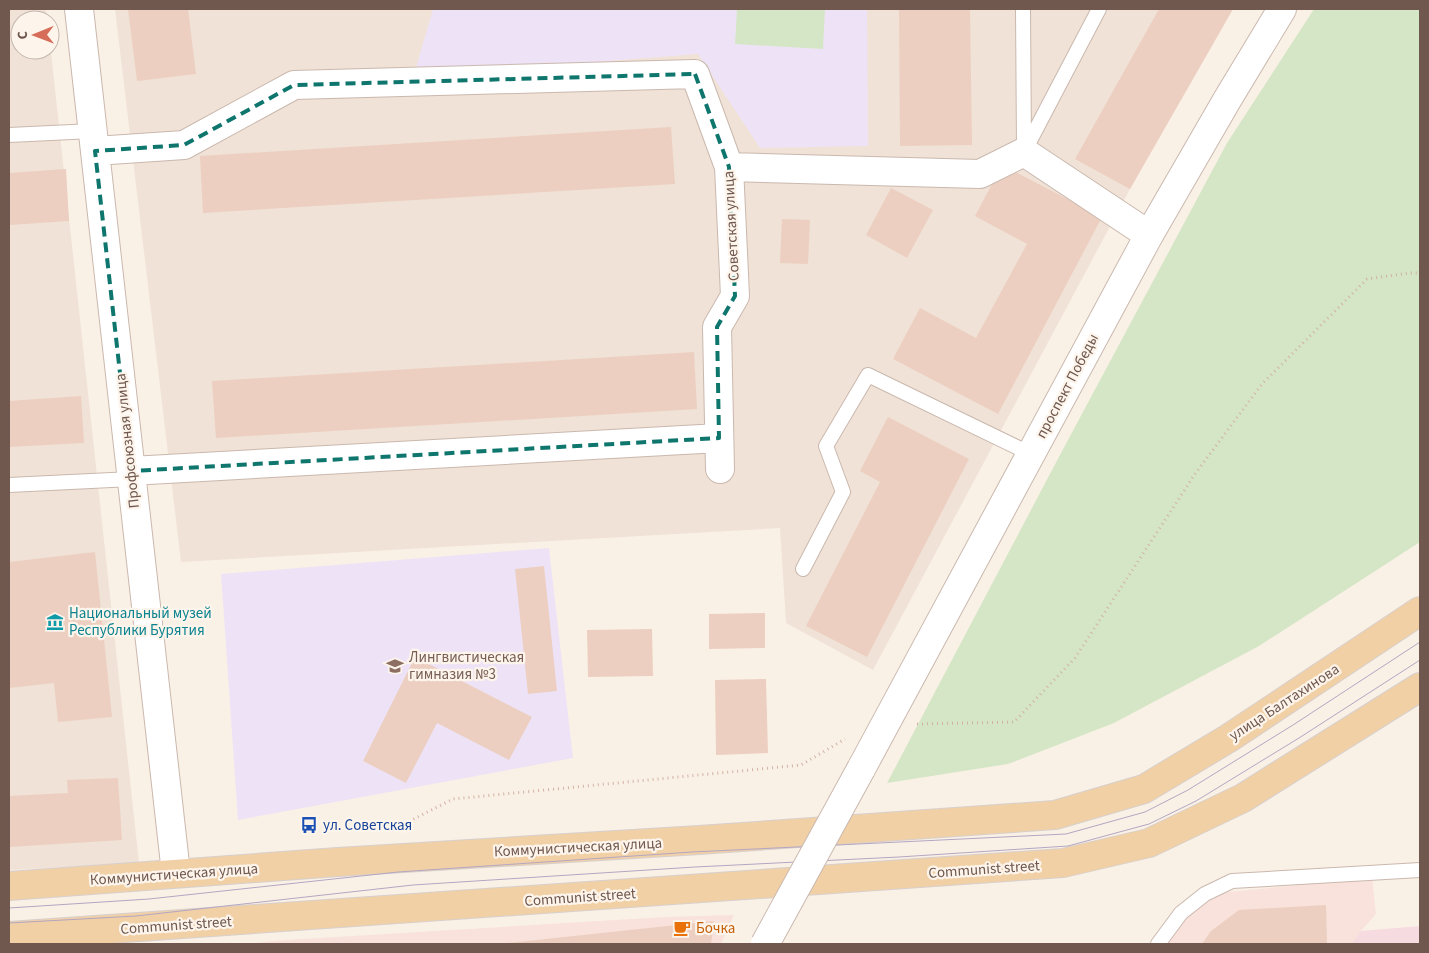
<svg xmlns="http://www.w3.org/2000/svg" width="1429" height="953" font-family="'Source Sans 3',sans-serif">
  <rect width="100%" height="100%" fill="#faf1e6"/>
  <path fill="#f0e2d6" d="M9,9H46L47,20H20V50H50V43L139,863L9,870Z
    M115,9H1233L1130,189L873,670L786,623L780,528L181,562Z"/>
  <path fill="#f9e2db" d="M1372,878L1376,914L1361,931L1352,944H1163L1183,914L1227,892Z
    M734,915L721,944H242L286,940L665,917Z"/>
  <path fill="#eee3f6" d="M433,9H867L868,146L760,148L698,54L491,70L415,71Z
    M549,548L573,758L238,820L221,574Z"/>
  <path fill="#f6dbe0" d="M1420,926V944H1352L1361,931Z"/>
  <path fill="#d5e6c6" d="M737,9H825L823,49L735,44Z
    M1314,9H1420V542L1259,646L1114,723L1008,764L887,783L1061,453L1227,143Z"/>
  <path fill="#eccfc1" d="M128,9H188L196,74L137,81Z
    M899,9H970L972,145L900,146Z
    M1159,9H1233L1130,189L1075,159Z
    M671,127L675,184L203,213L200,156Z
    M1002,165L1102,217L998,414L893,359L920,308L976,338L1027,244L975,216Z
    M66,169L69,221L9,225V173Z
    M891,188L933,210L907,258L866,235Z
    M782,219L810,220L808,264L780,263Z
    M694,352L697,409L216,438L212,381Z
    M81,396L84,443L9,447V401Z
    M888,417L969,459L867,657L806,626L880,482L860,471Z
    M95,552L112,717L58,722L54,683L9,688V562Z
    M544,566L557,691L528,694L515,569Z
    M765,613V648L709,649V614Z
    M652,629L653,676L588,677L587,630Z
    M415,657L532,717L509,760L437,723L406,783L363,761Z
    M766,679L768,753L716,755L715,680Z
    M118,778L122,840L9,847V796L68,793L67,780Z
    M1326,905L1327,944H1202L1211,931L1239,910Z
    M714,921L711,944H507V943Z"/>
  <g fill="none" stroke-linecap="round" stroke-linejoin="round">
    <g stroke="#cab8ae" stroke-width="16">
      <path id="service" d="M1023,9L1024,149
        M9,135L93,131
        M1024,152L1099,9
        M9,485L132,479
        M803,569L843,492L826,446L868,375L1031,454
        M1158,944L1181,913L1205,894L1232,881L1420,870"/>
    </g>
    <g stroke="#cab8ae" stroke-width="30">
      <path id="minor" d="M79,9L176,873
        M95,151L184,145L294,85L695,74L729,167L735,296L717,327L720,469
        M729,167L980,174L1024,152L1149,235
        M131,471L719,438"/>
    </g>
    <g stroke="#cab8ae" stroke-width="30">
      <path id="tertiary" d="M861,769L1149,235L1227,100L1282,9"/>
    </g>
    <g stroke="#d7d0cd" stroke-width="30">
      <path id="primary" d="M9,886L338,862L699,840L1055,815L1144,789L1229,738L1420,611
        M9,936L1063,863L1149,843L1243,798L1420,687"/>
    </g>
    <path stroke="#d1b3a4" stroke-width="3" stroke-dasharray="1 4" stroke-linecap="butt" d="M917,724L1014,722L1075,658L1195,474L1262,384L1367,279L1409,273H1420
      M400,826L453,799L801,765L845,739"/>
    <use href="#service" stroke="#fff" stroke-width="14"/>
    <use href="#minor" stroke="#fff" stroke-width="28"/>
    <use href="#tertiary" stroke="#fff" stroke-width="28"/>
    <use href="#primary" stroke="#f1d0a6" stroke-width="28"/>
    <path stroke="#b3a6c2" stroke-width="1" d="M9,908L149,899L398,872L692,852L1066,834L1145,812L1188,790L1293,725L1420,642
      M9,923L136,916L413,885L695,867L899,857L1068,846L1149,824L1196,801L1299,738L1420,660"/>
    <g stroke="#cab8ae" stroke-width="30" stroke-linecap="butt">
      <path id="tertiary-bridge" d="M765,944L861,769"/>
    </g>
    <use href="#tertiary-bridge" stroke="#fff" stroke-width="28"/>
  </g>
  <path fill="none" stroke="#0f766e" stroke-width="4" stroke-dasharray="10 6" stroke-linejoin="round" d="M695,74L729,167L735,296L717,327L719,438L131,471L95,151L184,145L294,85Z"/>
  <defs>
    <g id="museum-bare" transform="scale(1.35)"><path d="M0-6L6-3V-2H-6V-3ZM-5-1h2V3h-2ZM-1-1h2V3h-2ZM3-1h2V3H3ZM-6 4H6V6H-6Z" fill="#0f9aa8" stroke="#fdf5ec" stroke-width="2.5" paint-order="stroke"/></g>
    <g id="school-bare" transform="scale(1.35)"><path d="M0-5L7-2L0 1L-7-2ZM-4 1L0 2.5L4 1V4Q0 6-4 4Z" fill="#8d6e63" stroke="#fdf5ec" stroke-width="2.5" paint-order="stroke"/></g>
    <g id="bus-bare" transform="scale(1.35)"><path d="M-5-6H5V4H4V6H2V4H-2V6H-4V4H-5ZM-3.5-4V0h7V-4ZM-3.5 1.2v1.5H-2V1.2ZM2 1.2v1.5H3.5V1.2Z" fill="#1a4fb4" stroke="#fdf5ec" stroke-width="2.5" paint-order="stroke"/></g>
    <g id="cafe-bare" transform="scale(1.35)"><path d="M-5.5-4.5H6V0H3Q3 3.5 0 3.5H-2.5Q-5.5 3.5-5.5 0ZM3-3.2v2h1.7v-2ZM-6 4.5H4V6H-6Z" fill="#e8710a" stroke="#fdf5ec" stroke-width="2.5" paint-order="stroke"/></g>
  </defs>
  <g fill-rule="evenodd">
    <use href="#museum-bare" x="55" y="622"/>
    <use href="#school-bare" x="395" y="666"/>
    <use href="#bus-bare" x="309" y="825"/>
    <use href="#cafe-bare" x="682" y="928"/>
  </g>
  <g text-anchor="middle" stroke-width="4.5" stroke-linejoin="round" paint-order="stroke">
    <g font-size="15" fill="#70584e" stroke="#fdf5ec">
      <text transform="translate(731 226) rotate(-93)" y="5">Советская улица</text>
      <text transform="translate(1067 386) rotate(-62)" y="5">проспект Победы</text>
      <text transform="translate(127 441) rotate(-96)" y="5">Профсоюзная улица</text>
      <text transform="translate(1284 702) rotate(-33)" y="5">улица Балтахинова</text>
      <text transform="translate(578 847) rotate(-3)" y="5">Коммунистическая улица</text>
      <text transform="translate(984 869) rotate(-4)" y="5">Communist street</text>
      <text transform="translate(174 874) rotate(-4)" y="5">Коммунистическая улица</text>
      <text transform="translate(580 897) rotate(-4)" y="5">Communist street</text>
      <text transform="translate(176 925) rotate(-4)" y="5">Communist street</text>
    </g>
    <g font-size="15" fill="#0d838f" stroke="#fdf5ec" text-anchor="start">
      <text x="69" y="618">Национальный музей<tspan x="69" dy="17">Республики Бурятия</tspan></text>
    </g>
    <g font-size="15" fill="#785e54" stroke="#fdf5ec" text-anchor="start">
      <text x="409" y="662">Лингвистическая<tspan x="409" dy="17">гимназия №3</tspan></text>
    </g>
    <g font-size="15" fill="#164399" stroke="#fdf5ec" text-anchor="start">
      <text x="323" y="830">ул. Советская</text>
    </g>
    <g font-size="15" fill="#c56008" stroke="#fdf5ec" text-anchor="start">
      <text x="696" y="933">Бочка</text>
    </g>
  </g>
  <rect width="1429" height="953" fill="none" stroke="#70584e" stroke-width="20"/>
  <g transform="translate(35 35) rotate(269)"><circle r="24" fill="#fdf5ec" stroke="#c5b6ad"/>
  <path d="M0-4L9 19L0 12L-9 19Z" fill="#d66d59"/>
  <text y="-8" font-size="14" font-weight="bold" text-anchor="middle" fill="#70584e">С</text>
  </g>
</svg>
